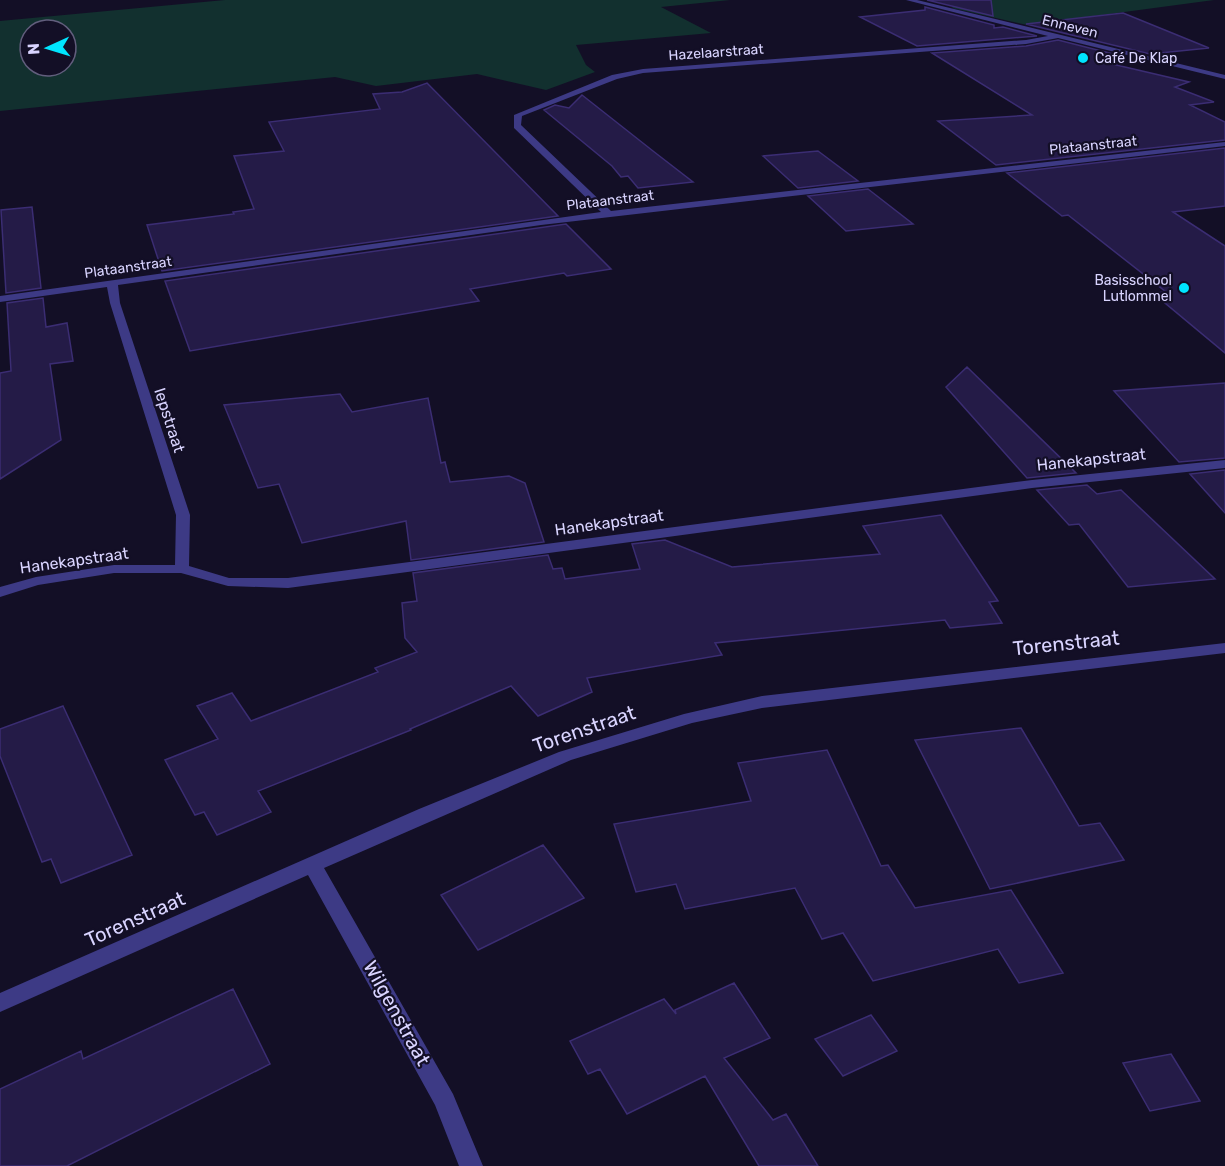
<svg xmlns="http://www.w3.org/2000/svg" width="1225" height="1166" font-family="Rubik,sans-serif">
  <rect width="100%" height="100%" fill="#130f26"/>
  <path fill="#12302f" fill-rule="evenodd" d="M225,0H730L661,7L711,33L576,45L586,65L595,72L546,90L477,74L376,86L335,77L0,111V21ZM30,30H66V66H30Z
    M971,0H1214L1027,25L952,8L957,2Z"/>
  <path fill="#241b47" stroke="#3b2d73" stroke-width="1.5" d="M927,0H991L993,16Z
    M925,7L994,25V28L1003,27L1037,36L917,46L860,17L925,10Z
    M1123,13L1209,48L1150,54L1026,24Z
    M1058,40L1125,57L1095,60L1189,82L1175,87L1214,102L1190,105L1225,122V140L996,165L938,121L1032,115L932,53L1026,46Z
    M427,83L558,216L162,271L147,225L234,214L233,212L254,209L234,156L284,151L269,122L380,109L373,94L402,92Z
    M582,95L653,151L693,182L638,188L628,176L621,177L612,166L544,110L555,105L569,108Z
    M1225,148V206L1173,212L1225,246V353L1153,293L1166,292L1068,215L1062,216L1007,173Z
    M818,151L858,181L798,188L763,156Z
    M868,189L913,224L846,231L808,196Z
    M32,207L41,288L6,293L1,210Z
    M566,224L611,269L567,276L564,273L470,289L479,301L190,351L165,281Z
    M43,298L46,327L67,323L73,361L50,364L61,440L0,479V373L11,371L7,303Z
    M967,367L1076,473L1027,478L946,387Z
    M1225,383V458L1179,462L1114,391Z
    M340,394L352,412L428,398L441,463L445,462L450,482L509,476L525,483L544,542L411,560L406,521L302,543L279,484L258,488L224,405Z
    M1225,470V513L1190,474Z
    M1087,485L1097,494L1121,490L1215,579L1128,587L1079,524L1069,525L1037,490Z
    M941,515L998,601L989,602L1002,623L950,628L945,620L715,643L722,655L587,678L592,692L538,716L511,686L410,729L411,730L258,791L271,812L217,835L204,812L195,815L165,760L218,739L197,706L232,693L251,721L378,672L375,668L417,652L405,638L402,603L417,601L413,573L548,555L553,569L562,568L565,579L640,569L632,544L665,540L732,567L880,554L863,526Z
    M63,706L132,855L61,883L51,859L42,862L0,756V729Z
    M1021,728L1079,826L1100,823L1124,860L990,889L915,740Z
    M827,750L881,866L888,865L915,908L1011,890L1063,973L1019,983L998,949L873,981L843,933L822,939L795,888L685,909L676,884L636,892L614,824L751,801L738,763Z
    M543,845L584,898L478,950L441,895Z
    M734,983L770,1038L724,1058L773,1120L786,1114L818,1166H759L705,1076L627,1114L600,1069L588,1074L570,1041L664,999L676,1014L675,1010Z
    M233,989L270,1064L67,1166H0V1089L81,1051L83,1059Z
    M871,1015L897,1051L843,1076L815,1039Z
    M1171,1054L1200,1101L1150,1111L1123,1063Z"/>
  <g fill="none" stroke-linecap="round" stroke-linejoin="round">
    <path fill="#3d3a85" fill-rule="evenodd" d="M906,0H917L1225,75V79L1058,38L1026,44L643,73L617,79L522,116L521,125L611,211L1225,142V146L541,225L118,285L120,303L190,515L189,566L229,578H288L1032,480L1225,460V468L1032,488L288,588L228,586L181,573H114L38,585L0,597V587L36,577L114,565H175L176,515L110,303L107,287L0,302V296L601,212L514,128V115L612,75L643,69L1026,40L1048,36Z
      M1225,643V653L762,708L692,723L571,760L324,868L453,1094L483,1166H459L435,1105L308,875L0,1012V993L419,809L559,752L684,714L762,696Z"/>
  </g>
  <g fill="#00e5ff" stroke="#130f26" stroke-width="2">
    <circle cx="1083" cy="58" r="6"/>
    <circle cx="1184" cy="288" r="6"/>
  </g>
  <g text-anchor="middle" stroke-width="4.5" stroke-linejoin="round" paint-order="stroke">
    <g font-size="14" fill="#d9d4ff" stroke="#130f26">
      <text transform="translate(1070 26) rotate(14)" y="5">Enneven</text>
      <text transform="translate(716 52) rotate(-4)" y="5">Hazelaarstraat</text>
      <text transform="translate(1093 145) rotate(-6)" y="5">Plataanstraat</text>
      <text transform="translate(610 200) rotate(-7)" y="5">Plataanstraat</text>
      <text transform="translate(128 267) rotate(-8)" y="5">Plataanstraat</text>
    </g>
    <g font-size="14" fill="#d9d4ff" stroke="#130f26" text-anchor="start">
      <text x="1095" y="63">Café De Klap</text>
      <text x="1172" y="285" text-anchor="end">Basisschool<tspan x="1172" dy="16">Lutlommel</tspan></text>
    </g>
    <g font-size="16" fill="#d9d4ff" stroke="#130f26">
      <text transform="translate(170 420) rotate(72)" y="6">Iepstraat</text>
      <text transform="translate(1091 459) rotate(-6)" y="6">Hanekapstraat</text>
      <text transform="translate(609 522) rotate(-8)" y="6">Hanekapstraat</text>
      <text transform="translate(74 560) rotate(-8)" y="6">Hanekapstraat</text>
    </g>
    <g font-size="20" fill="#d9d4ff" stroke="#130f26">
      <text transform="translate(1066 643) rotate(-6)" y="7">Torenstraat</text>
      <text transform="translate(584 729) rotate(-19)" y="7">Torenstraat</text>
      <text transform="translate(135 919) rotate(-24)" y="7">Torenstraat</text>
      <text transform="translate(397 1013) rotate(61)" y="7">Wilgenstraat</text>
    </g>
  </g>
  <g transform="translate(48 48) rotate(266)"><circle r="28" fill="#130f26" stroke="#625e7d" stroke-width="1.5"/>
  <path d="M0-4.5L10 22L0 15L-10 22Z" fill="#00e5ff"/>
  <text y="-9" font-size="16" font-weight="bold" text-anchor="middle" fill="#d9d4ff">N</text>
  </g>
</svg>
